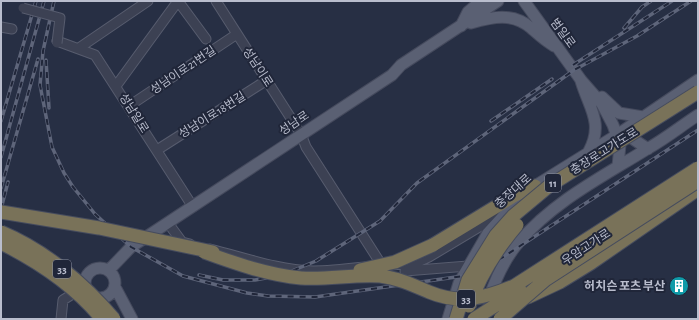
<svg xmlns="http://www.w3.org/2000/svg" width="699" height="320" font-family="'Alegreya Sans','Noto Sans KR',sans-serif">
  <rect width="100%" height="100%" fill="#272f44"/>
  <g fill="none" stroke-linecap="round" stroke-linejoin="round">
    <g stroke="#575c6e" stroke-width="11">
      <path id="minor" d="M178,1L206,39
        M216,1L301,134L306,147L381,264
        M1,27L12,29
        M57,41L95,55L193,207
        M79,48L148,1
        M116,86L178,1
        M129,106L237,34
        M157,150L267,80
        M168,223L182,242L190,244
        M210,249C243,257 278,270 313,271C330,271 347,269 365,267
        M391,265L416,263L429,257L506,211
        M405,271L468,266
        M61,319L63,300L79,290"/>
    </g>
    <g stroke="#454a5d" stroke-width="13">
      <path id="major" d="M524,1L581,80L602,104L613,125L620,145L618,166
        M471,23C492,17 513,12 531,28C539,35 544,40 554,46
        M461,26L468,12L481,1
        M581,81C589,108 604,123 589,151
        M602,97L619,113L643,117
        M630,127L633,139L648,149
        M85 283a15 15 0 1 1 30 0a15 15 0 1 1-30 0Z
        M109,270L131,247L392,75L401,65L498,1
        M115,287L132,319
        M488,301C495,280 504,259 519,242C554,201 602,177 647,149C665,139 681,126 698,115
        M448,319L459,283L466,271L488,233L509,210L535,186L617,135L698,80"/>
    </g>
    <g stroke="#464c5e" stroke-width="15">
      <path id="highway" d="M433,245L515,195L535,186
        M528,297L560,282L591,263L698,189"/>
    </g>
    <use href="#minor" stroke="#3c4153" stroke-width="9"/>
    <use href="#major" stroke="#5a6073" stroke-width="11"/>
    <use href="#highway" stroke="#797259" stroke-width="13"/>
    <g stroke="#5e657a" stroke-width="3.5">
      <path id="rail" d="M54,1L43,51L40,85L52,147L64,173L73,187L95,214L131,247L183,276L247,293L268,296L315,297L463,276L500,259L698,130
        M624,28L642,7L651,1
        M46,60L49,108
        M573,65L672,1
        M1,121L36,1
        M491,121L552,79
        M1,157L44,1
        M1,188L38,59
        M1,209L8,182
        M199,275L223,280H255L282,275L316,261L380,221L417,183L574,70L637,36L691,1"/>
    </g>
    <use href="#rail" stroke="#202639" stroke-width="2" stroke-dasharray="6" stroke-linecap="butt"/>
    <g stroke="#575c6e" stroke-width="11" stroke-linecap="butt">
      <path id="minor-bridge" d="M23,8L60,18L57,43"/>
    </g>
    <g stroke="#464c5e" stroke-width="15" stroke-linecap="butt">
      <path id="highway-bridge" d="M1,212L99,228L213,252
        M1,232C44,250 84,283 114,319
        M1,243C39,262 75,286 102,319
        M204,252C234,263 268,275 301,278C327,280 354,274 380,276C398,278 413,285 429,292C460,305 485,298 514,286L698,168
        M360,270L395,262L433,245
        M469,306C480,275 496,250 517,225
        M456,319L468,280L496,235L513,216L549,186L698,92
        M474,319L520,290
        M500,319L545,280L698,181"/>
    </g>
    <use href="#minor-bridge" stroke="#3c4153" stroke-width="9"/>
    <use href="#highway-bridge" stroke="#797259" stroke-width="13"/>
  </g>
  <defs>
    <g id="building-disc" transform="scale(1)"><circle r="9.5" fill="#0f9aa8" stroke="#202639"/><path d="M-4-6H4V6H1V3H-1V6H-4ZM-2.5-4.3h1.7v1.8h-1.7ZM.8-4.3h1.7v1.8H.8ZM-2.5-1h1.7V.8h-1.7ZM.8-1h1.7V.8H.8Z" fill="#fff"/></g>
  </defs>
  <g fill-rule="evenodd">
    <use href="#building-disc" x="679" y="286"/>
  </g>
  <g text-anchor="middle" stroke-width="4" stroke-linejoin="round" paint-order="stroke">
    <g fill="#202639" stroke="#8b90a1" stroke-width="1">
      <rect x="545" y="174" width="16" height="18" rx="3"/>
      <rect x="53" y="260" width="18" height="18" rx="3"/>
      <rect x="457" y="290" width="18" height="18" rx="3"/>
    </g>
    <g font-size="11" font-weight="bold" fill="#b9bdcd">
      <text x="553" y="187">11</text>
      <text x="62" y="273">33</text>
      <text x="466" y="303">33</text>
    </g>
    <g font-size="12" fill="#b9bdcd" stroke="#202639">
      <text transform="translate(563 33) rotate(54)" y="4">범일로</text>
      <text transform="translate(258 67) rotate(57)" y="4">성남이로</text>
      <text transform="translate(183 70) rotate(-34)" y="4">성남이로21번길</text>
      <text transform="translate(134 113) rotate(58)" y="4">성남일로</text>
      <text transform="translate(212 115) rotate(-32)" y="4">성남이로18번길</text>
      <text transform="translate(294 123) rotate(-34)" y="4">성남로</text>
      <text transform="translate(604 151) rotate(-32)" y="4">충장로고가도로</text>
      <text transform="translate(513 191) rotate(-42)" y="4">충장대로</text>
      <text transform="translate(586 247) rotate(-33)" y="4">우암고가로</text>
    </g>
    <g font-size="12" font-weight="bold" fill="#b9bdcd" stroke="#202639" text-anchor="end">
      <text x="665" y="290">허치슨 포츠 부산</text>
    </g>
  </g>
  <rect width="699" height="320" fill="none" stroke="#b9bdcd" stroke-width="4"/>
</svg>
